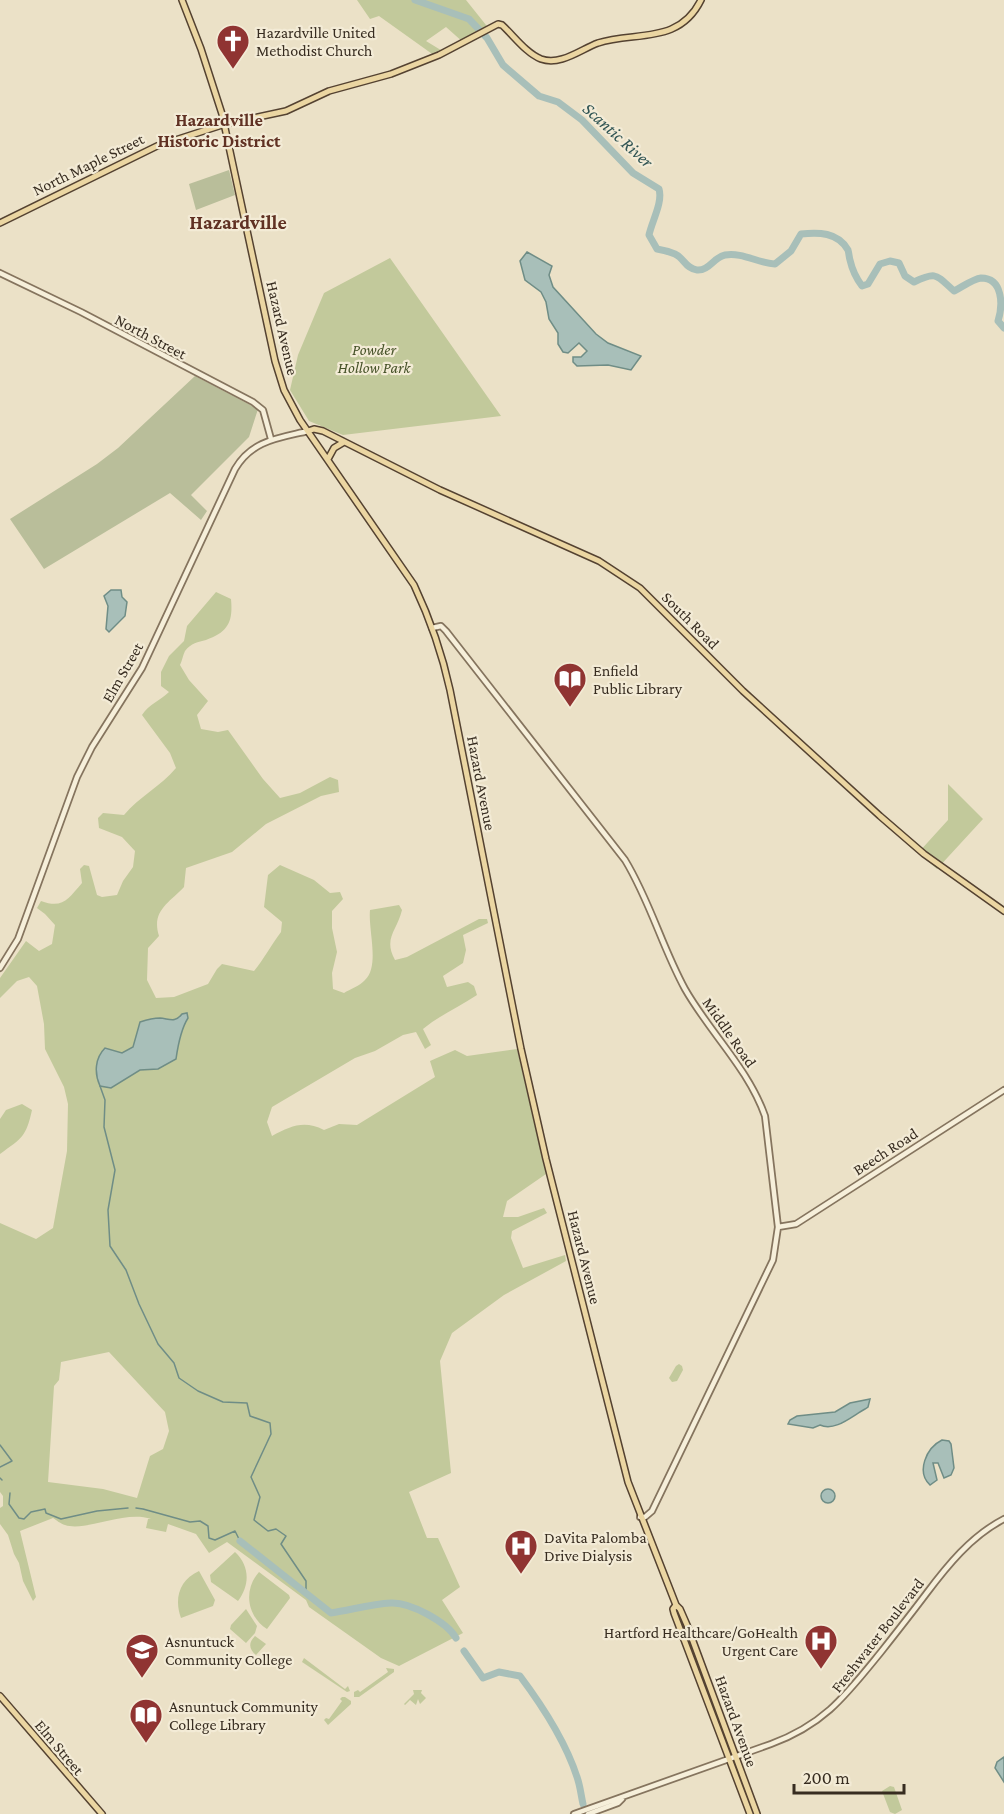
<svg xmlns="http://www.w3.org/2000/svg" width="1004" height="1814" font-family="'Crimson Pro',serif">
  <rect width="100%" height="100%" fill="#ebe1c7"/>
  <path fill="#c2c99b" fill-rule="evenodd" d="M357,0H466L490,30L464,43L446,27L426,41L444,52L435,56L379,16L370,19Z
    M390,258L501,416L343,435L309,421L290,390L298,355L324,293Z
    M216,592L231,599C233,621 229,632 206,640C198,642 191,643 185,651C183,655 182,661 180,665L189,680L208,701L197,715L201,729L218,732L228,730L263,779L280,798L300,793L330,777L338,780L339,792L321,796L266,824L232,852L186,868L184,887C169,903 151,911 159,936L148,948L147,980L156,998L174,997L208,984L217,969L222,964L254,971C264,959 271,945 281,932L282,922L264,907L268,875L280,865L314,880L330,893L340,892L343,899L332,911V928L337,952L332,973L333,989L344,993C350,989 360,986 365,980C380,966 368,930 370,910L399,905L402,910C397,931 383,938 395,960L407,957L479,919H487L488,923L463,935L466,950L463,963L443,976L447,987L468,982L474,986L477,995C459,1007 440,1015 423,1029L431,1045L425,1049L416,1032L403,1035L375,1051L355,1058L272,1107L267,1122L272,1136C291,1126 304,1120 324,1130L339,1124L357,1125L435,1077L430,1061L455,1050L467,1056L517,1049L546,1174L507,1201L503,1217H518L544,1208L547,1213L512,1231L511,1238L523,1268L565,1255L566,1261L504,1295L452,1333L440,1361L451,1473L409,1492L427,1538H438L460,1587L442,1600L463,1633L399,1666L381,1658L309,1607L306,1600L227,1542L209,1553L196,1534L168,1524L166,1532L146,1528L148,1519H151C124,1510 86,1532 65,1525C61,1524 56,1520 53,1518L20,1531L36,1597L33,1601L23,1581L19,1563L14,1554L8,1535L0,1524V1508L3,1506V1496L0,1492V1223L36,1239L53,1228L67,1151L68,1104L64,1087L45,1049L44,1024L37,986L29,977L17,981L0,998V978L26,941L39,951L52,944L55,925L45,914L37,908L41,901C63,909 68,899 82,883L80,869L84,865L89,866L97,895L102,897L117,895L123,881L133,867L135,851L122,837L99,828L98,818L103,813L124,815C139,797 161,786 176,768L170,753L142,715C149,704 160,701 169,692L161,686V672L169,656L184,641L187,626ZM109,1352L165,1412L169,1431L163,1449L150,1456L137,1498L103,1489L48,1482L54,1386L59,1380L61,1362Z
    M948,784L983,819L937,869L918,853L948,820Z
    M22,1104L32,1110C26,1137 22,1138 0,1154V1119L6,1110Z
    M679,1364L682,1366L683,1370L677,1381L672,1382L669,1378L676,1366Z
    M235,1552C250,1566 250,1585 238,1601L211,1582L210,1575Z
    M199,1571L215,1600L213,1606L181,1618C174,1599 179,1580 199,1571Z
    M259,1572L289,1595L290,1598L267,1629C247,1616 243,1590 259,1572Z
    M246,1609L257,1626L255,1633L246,1643L230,1629L231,1625Z
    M255,1636L266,1644L256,1655C249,1649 248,1643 255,1636Z
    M304,1658L345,1689L348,1686L350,1691L347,1692L302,1662Z
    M386,1668L394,1669V1672L359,1697H354V1692L358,1690L360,1692L388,1672Z
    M413,1690H422L421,1693L426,1698L420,1704L418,1699L416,1705L410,1700L405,1705L404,1704L414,1694Z
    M342,1697H345L351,1701V1704L328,1725L324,1720L326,1718L329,1719L342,1701L340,1699Z
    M890,1786L894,1787L902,1810L895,1814L890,1812L882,1791Z"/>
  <path fill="#b9be9a" d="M229,170L235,195L196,210L189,184Z
    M195,376L258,409L249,437L191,495L207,511L201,520L170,493L44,569L10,519L97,464L118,448Z"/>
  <path fill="#a8bfb9" stroke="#6f8d86" stroke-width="1.5" d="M527,252L552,266L549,275L553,287L596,334L608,343L641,356L631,370L608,365L577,366L573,362V357H581L587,351L579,343L568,353L563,352L558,344V333L549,319L546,302L541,292L525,280L520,261Z
    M111,590H121L122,597L127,602L125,616L109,632L106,629L108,606L104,596Z
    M187,1013L188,1018C181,1029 178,1045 176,1059L158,1069L140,1070L111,1088L100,1086C94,1073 95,1058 105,1048L122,1053L133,1047L140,1022C146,1020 153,1018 160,1018C170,1019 175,1023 182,1014Z
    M870,1399L868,1407L865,1409C852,1416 835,1432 820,1425L813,1428L788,1424L790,1420L797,1416L835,1412L850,1403Z
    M942,1440L949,1441L951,1444L954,1468L951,1475L944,1478L938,1463H933L937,1480L930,1485C916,1472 926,1448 942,1440Z
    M821 1496a7 7 0 1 1 14 0a7 7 0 1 1-14 0Z
    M1004,1757V1782L995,1768L997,1762Z"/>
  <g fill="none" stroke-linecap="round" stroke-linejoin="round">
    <path stroke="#6f8d86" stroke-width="1.5" d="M100,1086L105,1100L104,1127L115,1170L108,1210L110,1246L126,1270L139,1304L158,1344L174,1363L179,1378L198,1391L223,1402L247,1403L250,1416L270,1423L271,1434L251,1477L260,1497L254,1520L268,1531L276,1529L286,1536L281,1544L306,1581V1594
      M0,1445L12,1461L0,1467
      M0,1478L2,1480
      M10,1493L9,1504L19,1518L24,1519L31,1512L45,1509L46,1513L61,1519L97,1511L128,1508
      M136,1508L143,1509L190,1522L200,1521L208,1526L209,1538L215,1540L235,1531L240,1541"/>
    <path stroke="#a8bfb9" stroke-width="7" d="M415,0L469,19L487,38L503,65L539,96L558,102L582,120L633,173L659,189C663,202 652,221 649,235L657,249C663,250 670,252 675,254C684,258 686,269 697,270C709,271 714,257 725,255C742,252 758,263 775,264L791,251L801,234C818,232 838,232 848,250C849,253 849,257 850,260C852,269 856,278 862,286L868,284L880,264L890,261L899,263L905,276L914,282C937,271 936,275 954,291C962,287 973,279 981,278C1003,278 1003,305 998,321L1004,328
      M240,1541L331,1613C351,1610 371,1604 391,1603C410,1602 447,1622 456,1638
      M464,1651L483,1678L499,1672L520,1676C541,1704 566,1743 577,1777C580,1785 581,1795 583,1804"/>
    <g stroke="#85745e" stroke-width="8">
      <path id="minor" d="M0,273L81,312L253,402L263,410L271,439
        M432,628L441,626L446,631L625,860C650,901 662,947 685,989C710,1033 748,1068 765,1116L778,1227L773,1260L652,1511L645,1517H640
        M0,968L18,939L77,777L92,747L142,668L235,469C252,440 279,438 308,431
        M778,1227L796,1224L1004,1090
        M574,1814L771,1744C825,1724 846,1695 881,1652C896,1633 911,1614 926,1594C947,1566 971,1536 1004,1519
        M588,1814L618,1803L622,1799"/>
    </g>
    <g stroke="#544231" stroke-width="8">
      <path id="major" d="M182,0L201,49L222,114L275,361L284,390L300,420L414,585C430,619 442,653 450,690L521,1049L546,1159L628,1482L676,1605L680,1609L687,1625L757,1814
        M0,223L157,146L225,124L286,111L329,91L391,74L439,55L498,24L502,25C514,36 526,53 541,59C561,66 581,49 598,43C635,31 679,45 701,0
        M308,431L314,429L323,431L440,490L599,561L640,588L743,691L880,816L924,854L1004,911
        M328,459L334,448L344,442
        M676,1605L673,1609L674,1613L750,1814
        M0,1696L102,1814"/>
    </g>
    <use href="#minor" stroke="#f6efda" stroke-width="4.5"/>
    <use href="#major" stroke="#ebd6a2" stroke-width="5"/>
  </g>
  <defs>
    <g id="church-pin" transform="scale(1.725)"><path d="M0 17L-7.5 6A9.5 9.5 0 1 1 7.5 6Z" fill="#903432" stroke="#f3ebd6"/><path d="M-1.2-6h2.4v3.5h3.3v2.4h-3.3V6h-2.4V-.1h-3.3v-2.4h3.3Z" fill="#fff"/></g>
    <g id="library-pin" transform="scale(1.725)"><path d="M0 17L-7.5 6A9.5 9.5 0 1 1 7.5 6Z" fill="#903432" stroke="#f3ebd6"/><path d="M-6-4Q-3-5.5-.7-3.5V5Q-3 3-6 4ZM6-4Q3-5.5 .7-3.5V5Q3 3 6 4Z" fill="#fff"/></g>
    <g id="hospital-pin" transform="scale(1.725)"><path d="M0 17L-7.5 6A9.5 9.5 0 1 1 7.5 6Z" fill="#903432" stroke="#f3ebd6"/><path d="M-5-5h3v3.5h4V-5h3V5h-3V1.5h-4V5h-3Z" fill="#fff"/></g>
    <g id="university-pin" transform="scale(1.725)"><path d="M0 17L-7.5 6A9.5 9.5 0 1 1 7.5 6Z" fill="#903432" stroke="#f3ebd6"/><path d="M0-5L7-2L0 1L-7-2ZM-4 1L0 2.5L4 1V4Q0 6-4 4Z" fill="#fff"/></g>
  </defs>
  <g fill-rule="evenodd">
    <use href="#church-pin" x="233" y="41"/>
    <use href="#library-pin" x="570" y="679"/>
    <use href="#hospital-pin" x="521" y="1546"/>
    <use href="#hospital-pin" x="821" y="1641"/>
    <use href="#university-pin" x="142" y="1650"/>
    <use href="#library-pin" x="146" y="1715"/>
  </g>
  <g text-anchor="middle" stroke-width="4.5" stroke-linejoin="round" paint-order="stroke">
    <g font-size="16" fill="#372c20" stroke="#f3ebd6" text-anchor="start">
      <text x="256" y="38">Hazardville United<tspan x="256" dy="18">Methodist Church</tspan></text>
      <text x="593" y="676">Enfield<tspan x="593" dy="18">Public Library</tspan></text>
      <text x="544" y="1543">DaVita Palomba<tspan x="544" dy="18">Drive Dialysis</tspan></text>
      <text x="798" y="1638" text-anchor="end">Hartford Healthcare/GoHealth<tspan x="798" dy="18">Urgent Care</tspan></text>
      <text x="165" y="1647">Asnuntuck<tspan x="165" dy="18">Community College</tspan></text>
      <text x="169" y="1712">Asnuntuck Community<tspan x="169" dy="18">College Library</tspan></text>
    </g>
    <g font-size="16" fill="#372c20" stroke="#f3ebd6">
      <text transform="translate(88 164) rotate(-26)" y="6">North Maple Street</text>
      <text transform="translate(283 328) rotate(77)" y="6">Hazard Avenue</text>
      <text transform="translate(151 336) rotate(28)" y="6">North Street</text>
      <text transform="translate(691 620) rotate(45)" y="6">South Road</text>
      <text transform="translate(122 672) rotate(-60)" y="6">Elm Street</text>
      <text transform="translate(482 783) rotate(79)" y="6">Hazard Avenue</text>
      <text transform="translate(730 1032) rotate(55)" y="6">Middle Road</text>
      <text transform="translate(885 1151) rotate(-33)" y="6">Beech Road</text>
      <text transform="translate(585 1257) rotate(76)" y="6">Hazard Avenue</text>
      <text transform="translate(877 1635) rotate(-52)" y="6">Freshwater Boulevard</text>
      <text transform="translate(737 1721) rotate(70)" y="6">Hazard Avenue</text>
      <text transform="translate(60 1747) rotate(50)" y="6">Elm Street</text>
    </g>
    <g font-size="16" font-style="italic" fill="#465228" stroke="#f3ebd6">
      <text x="374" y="355">Powder<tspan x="374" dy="18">Hollow Park</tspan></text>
    </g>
    <g font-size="18" font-weight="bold" fill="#603123" stroke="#f3ebd6">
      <text x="219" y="126">Hazardville<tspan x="219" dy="21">Historic District</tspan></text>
    </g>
    <g font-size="18" font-style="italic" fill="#315554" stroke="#f3ebd6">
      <text transform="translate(618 135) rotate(42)" y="6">Scantic River</text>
    </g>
    <g font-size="20" font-weight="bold" fill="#603123" stroke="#f3ebd6">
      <text x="238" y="229">Hazardville</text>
    </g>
  </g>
  <path d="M794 1784v9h110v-9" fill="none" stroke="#372c20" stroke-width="3"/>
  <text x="803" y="1784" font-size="18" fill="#372c20" stroke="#f3ebd6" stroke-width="4.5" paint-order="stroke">200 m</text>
</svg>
